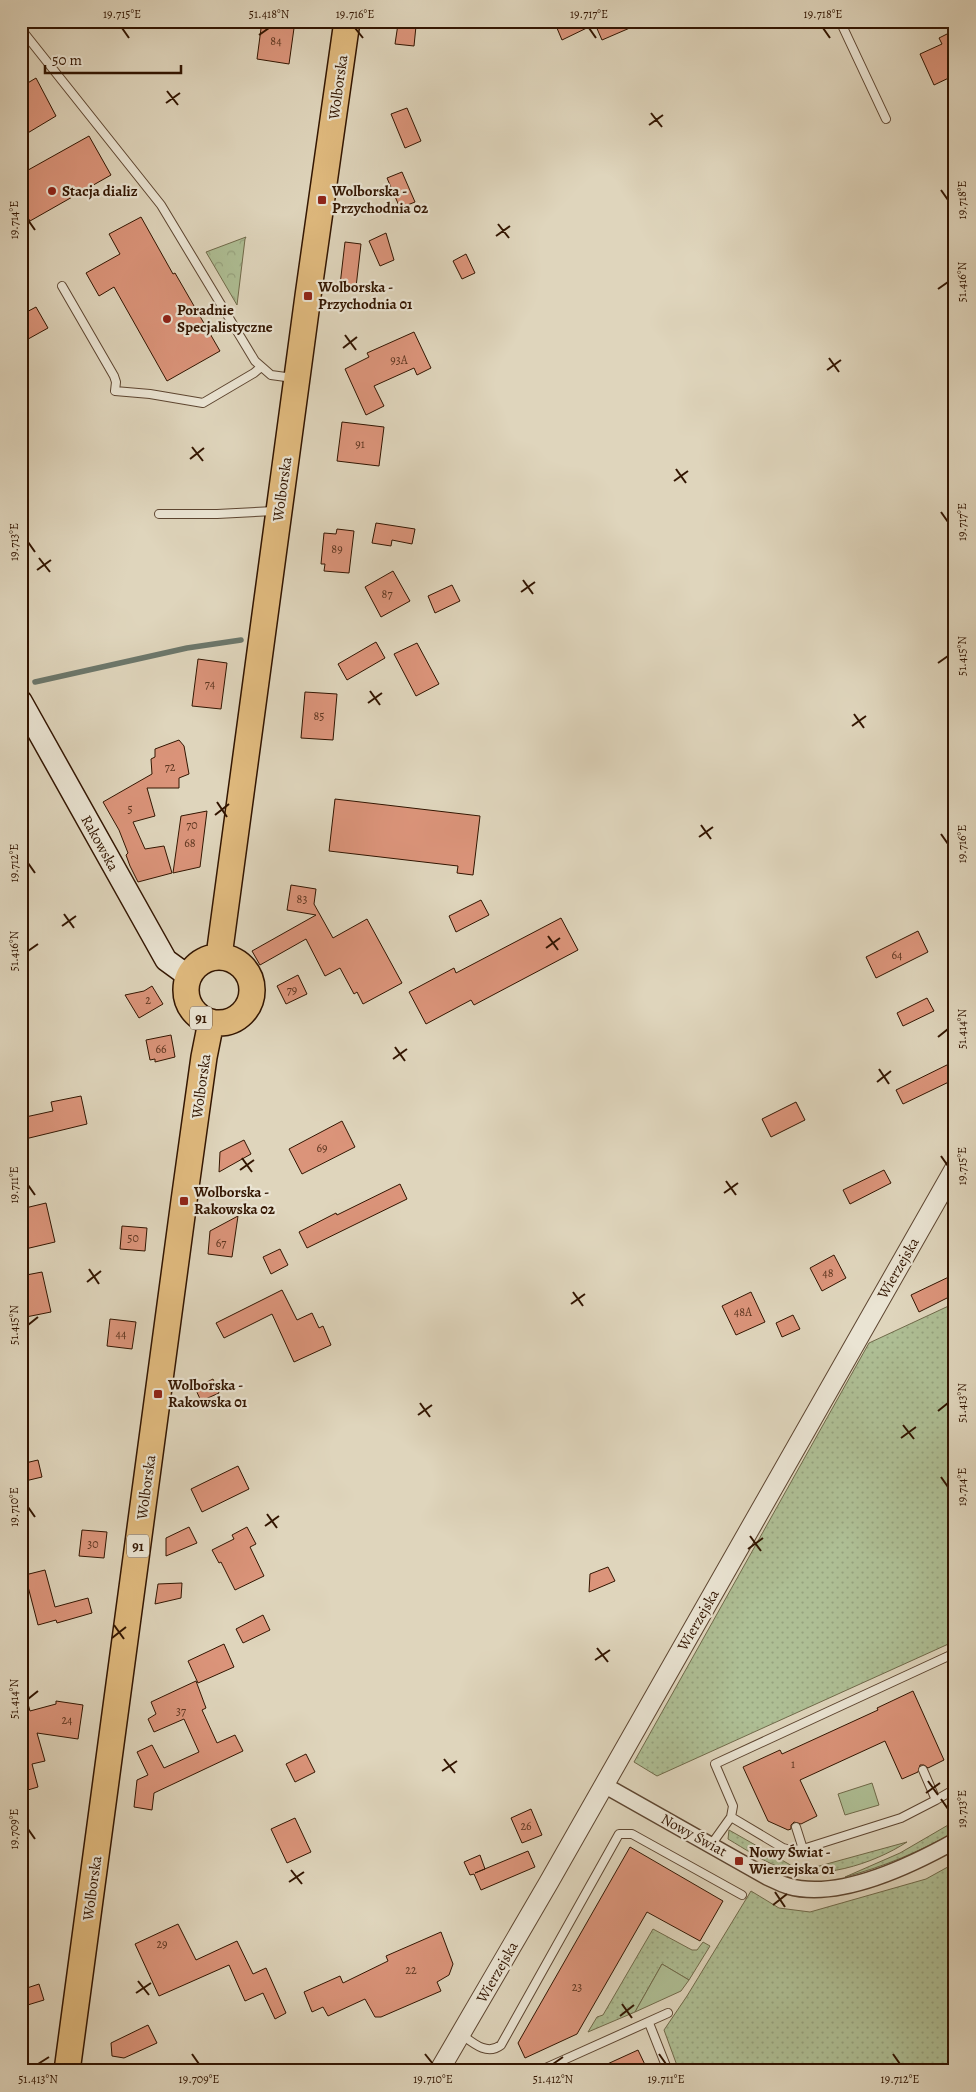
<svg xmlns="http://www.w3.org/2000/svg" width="976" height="2092" font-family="Alegreya,serif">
  <defs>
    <pattern id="grass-dots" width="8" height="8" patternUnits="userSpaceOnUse" patternTransform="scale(1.25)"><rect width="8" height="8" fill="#aebe94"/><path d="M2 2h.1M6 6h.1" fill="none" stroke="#96a27e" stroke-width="1.8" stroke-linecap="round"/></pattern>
    <pattern id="forest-crowns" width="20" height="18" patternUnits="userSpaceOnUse" patternTransform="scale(1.25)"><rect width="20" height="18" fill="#aebe94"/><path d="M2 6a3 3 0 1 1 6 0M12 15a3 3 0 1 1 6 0" fill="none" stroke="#96a27e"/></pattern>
  </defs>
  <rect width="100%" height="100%" fill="#dfd5bc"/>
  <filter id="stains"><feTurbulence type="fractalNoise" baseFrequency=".004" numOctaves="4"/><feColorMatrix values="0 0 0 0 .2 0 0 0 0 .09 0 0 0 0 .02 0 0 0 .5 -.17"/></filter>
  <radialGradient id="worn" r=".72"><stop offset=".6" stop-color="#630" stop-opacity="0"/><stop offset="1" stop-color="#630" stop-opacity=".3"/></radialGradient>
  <path fill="url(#grass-dots)" stroke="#706a4a" d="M955,1303V1641L657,1776L634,1762L869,1343Z
    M955,1821V1832C918,1852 886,1866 845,1877L900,1853Z
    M729,1830L801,1871L907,1842C873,1864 818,1882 779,1867C761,1860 745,1849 728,1839Z
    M955,1863V2071H679L664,2030L687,1996L751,1891L779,1908L810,1912L926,1879Z
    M653,1929L692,1950H697L703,1942L710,1946L689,1980L662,1964L635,2012L588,2032L597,2017L603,2015Z"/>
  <path fill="url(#forest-crowns)" stroke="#706a4a" d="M246,237L245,239L237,305L206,252Z"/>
  <path fill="#aebe94" stroke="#706a4a" d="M872,1783L879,1805L845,1815L838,1794Z
    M662,1964L689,1980L681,1991L635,2012Z"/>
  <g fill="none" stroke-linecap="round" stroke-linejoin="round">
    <path stroke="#6c776b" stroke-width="5.5" d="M35,682L187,648L241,640"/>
  </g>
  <path fill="#db947a" stroke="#321501" d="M262,21H295L289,64L257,59Z
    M554,21H646L602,40L595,24L562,40Z
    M398,24L416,26L414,46L395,44Z
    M955,30V75L934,85L920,54L942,44L939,38Z
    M36,78L56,116L21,137V87Z
    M407,108L421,141L405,148L391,114Z
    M89,136L111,175L30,221L21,206V174Z
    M402,172L415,202L400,208L387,178Z
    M141,217L173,274L175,273L220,351L167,381L114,287L99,296L86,273L120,254L109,234Z
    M386,233L394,260L380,266L369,241Z
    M345,242L361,244L356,287L340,285Z
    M466,254L475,273L462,279L453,261Z
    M36,307L48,328L21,343V315Z
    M414,332L431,368L417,375L414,368L374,386L384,406L366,415L345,369L369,357L367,353Z
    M342,422L384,427L379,466L337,461Z
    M376,523L415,529L412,544L392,540L391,546L372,543Z
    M337,529L354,531L349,573L324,571L325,564H321L324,533L336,534Z
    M393,571L410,601L381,617L365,587Z
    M452,585L460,601L435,613L428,596Z
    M376,642L385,658L347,680L338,664Z
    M417,643L439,684L416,696L394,654Z
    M198,659L227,663L221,709L192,706Z
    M305,692L337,694L333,740L301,738Z
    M179,740L184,746L189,774L179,778V788H147L155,816L133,822L145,849L164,846L172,873L138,882L130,866L126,855L128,853L119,830L103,802L152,774L151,759L155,757V749Z
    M335,799L480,816L473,875L457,873L458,866L329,851Z
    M207,811L200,867L173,873L181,816Z
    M291,885L316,889L314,904L333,938L367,919L402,983L363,1004L357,992L354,994L340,968L325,976L306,939L260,965L252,951L316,915L287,910Z
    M481,900L489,915L456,932L449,916Z
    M561,918L578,950L474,1005L471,1000L426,1024L409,992L454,968L456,973Z
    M918,931L928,952L876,978L866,957Z
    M298,975L307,994L286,1004L277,986Z
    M152,986L163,1004L139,1018L125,995L144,991Z
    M927,998L934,1011L903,1026L897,1013Z
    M171,1035L175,1057L155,1062V1059L150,1060L146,1040Z
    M955,1061V1079L903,1104L896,1090Z
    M81,1096L87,1124L21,1140V1118L53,1111L51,1102Z
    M796,1102L805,1120L771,1137L762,1119Z
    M342,1121L355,1147L302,1174L289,1149Z
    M244,1140L251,1154L219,1172L220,1152Z
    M884,1170L891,1183L850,1204L843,1190Z
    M400,1184L407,1199L307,1248L299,1232L336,1213L337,1215Z
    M46,1203L55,1242L21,1250V1231L25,1230L21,1209Z
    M238,1216L232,1257L208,1254L210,1231Z
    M122,1226L147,1228L145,1251L120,1249Z
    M280,1249L288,1265L271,1274L263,1257Z
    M834,1255L846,1278L822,1291L810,1268Z
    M42,1272L51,1312L21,1318V1276Z
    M955,1274V1294L919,1312L911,1295Z
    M282,1290L297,1320L312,1313L319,1328L323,1326L331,1345L294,1362L272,1314L224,1338L216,1323Z
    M751,1292L765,1322L736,1335L722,1306Z
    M793,1315L800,1329L782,1337L776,1323Z
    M110,1319L136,1322L132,1349L107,1346Z
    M213,1379L219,1393L201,1401L195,1388Z
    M38,1460L42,1477L21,1482V1464Z
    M238,1466L249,1489L202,1512L191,1489Z
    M189,1527L197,1543L166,1556V1538Z
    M247,1527L256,1544L250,1547L264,1576L235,1590L221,1562L219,1563L212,1550L234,1539L232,1535Z
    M82,1530L107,1532L104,1558L79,1556Z
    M608,1567L615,1581L589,1592L590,1574Z
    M45,1570L55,1607L88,1598L92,1613L57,1623L56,1620L38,1625L25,1575Z
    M182,1583L181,1598L155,1604L158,1584Z
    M263,1615L270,1630L243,1643L236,1629Z
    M224,1644L234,1667L198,1683L188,1661Z
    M196,1681L206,1708L202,1710L217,1743L235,1735L243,1751L154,1793L152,1810L134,1807L137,1780L148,1775L137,1752L152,1745L164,1768L199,1752L184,1719L154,1732L148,1719L156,1714L151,1702Z
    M913,1691L944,1760L928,1768L924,1765H920L918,1772L902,1779L885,1741L800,1780L817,1816L801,1824L794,1822L791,1825V1829L788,1830L768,1821L743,1767L780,1750L782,1754L878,1710L877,1708Z
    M56,1701L83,1705L78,1739L37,1733L45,1761L32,1764L38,1787L21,1792V1742H25L21,1731V1705L28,1704L30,1711L56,1704Z
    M306,1754L315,1772L295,1782L286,1764Z
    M531,1809L542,1835L522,1843L511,1818Z
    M295,1818L311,1852L287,1863L271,1829Z
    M630,1847L723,1901L700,1941L647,1912L577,2034L525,2058L518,2043Z
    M528,1851L535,1867L481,1890L474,1874L470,1875L464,1862L480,1855L485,1869L475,1873Z
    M178,1924L196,1960L237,1941L253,1974L266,1968L286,2013L275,2019L263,1993L245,2001L229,1965L159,1996L135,1944Z
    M441,1932L453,1964L449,1975L437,1982L441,1991L381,2017H375L365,1999L328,2016L323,2007L312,2012L304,1992L340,1976L343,1983L388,1961L386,1956Z
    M39,1984L44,2000L21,2007V1990Z
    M148,2025L157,2043L124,2058L112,2056L111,2043Z
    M638,2050L648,2071H592Z"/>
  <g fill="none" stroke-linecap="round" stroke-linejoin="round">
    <g stroke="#5d4530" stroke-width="10">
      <path id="service" d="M840,21L886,119
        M21,29L161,205L255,361L271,375L293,378
        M62,286L114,376L116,382L115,391L150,394L203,403L254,373L261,367
        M159,514H217L274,511
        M936,1800L955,1789
        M731,1817L733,1806L715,1764L955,1653
        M796,1827L803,1849
        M711,1845L731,1817L783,1848L791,1850L803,1849L901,1818L936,1800L923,1770
        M649,2023L668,2071
        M461,2034C473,2043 487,2056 501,2045L619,1834H632L742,1895
        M539,2071L668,2013"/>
    </g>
    <g stroke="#5d4530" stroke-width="18">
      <path id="minor" d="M604,1785L767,1877C774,1880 781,1884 788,1886C839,1901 912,1865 955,1841"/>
    </g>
    <g stroke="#5d4530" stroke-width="21">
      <path id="tertiary" d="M439,2071L549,1882L955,1168"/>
    </g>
    <g stroke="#321501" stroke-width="24">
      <path id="secondary" d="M21,701L166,960L188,976"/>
    </g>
    <g stroke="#321501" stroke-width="28">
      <path id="primary" d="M219,956L308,296L347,21
        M186 990a33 33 0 1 1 66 0a33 33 0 1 1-66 0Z
        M67,2071L184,1201L204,1057L211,1022"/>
    </g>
    <use href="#service" stroke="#eae4d3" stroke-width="8"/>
    <use href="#minor" stroke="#eae4d3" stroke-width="15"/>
    <use href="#tertiary" stroke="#eae4d3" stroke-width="19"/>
    <use href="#secondary" stroke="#eae4d3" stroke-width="21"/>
    <use href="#primary" stroke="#e0ba7e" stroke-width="25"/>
  </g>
  <path fill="none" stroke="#321501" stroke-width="2" d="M122,28L129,38M355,28L363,38M589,28L596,38M823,28L830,38M259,35L269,28M167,91L178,105M166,103L180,93M651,113L662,127M649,125L663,115M941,190L948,200M28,220L35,230M498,224L509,238M496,236L510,226M938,289L948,282M345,335L356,350M343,348L357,337M829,358L839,372M827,370L841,360M192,447L203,461M190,459L204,448M676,469L686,483M674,481L688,471M941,512L948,522M28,542L35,552M39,558L50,572M37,570L51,560M523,580L533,594M521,592L535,582M938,663L948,656M370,691L380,705M368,703L382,693M854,714L864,728M852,726L866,716M217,802L227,817M215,815L229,804M701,825L711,839M941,834L948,844M699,837L713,827M28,863L35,873M64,914L74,928M62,926L76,916M548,936L558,950M546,948L560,938M28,951L38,944M938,1037L948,1029M395,1047L405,1061M393,1059L407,1049M879,1069L889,1084M877,1082L891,1071M941,1156L948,1166M242,1158L252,1172M240,1170L254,1160M726,1181L736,1195M28,1185L35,1195M724,1193L738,1183M89,1269L99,1284M87,1282L101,1271M573,1292L583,1306M571,1304L585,1294M28,1325L38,1317M420,1403L430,1417M938,1411L948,1403M418,1415L432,1405M903,1425L914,1439M901,1438L916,1427M941,1477L948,1487M28,1507L35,1517M267,1514L277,1528M265,1526L279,1516M750,1536L761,1551M748,1549L763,1538M114,1625L124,1639M112,1638L126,1627M597,1648L608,1662M595,1660L610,1650M28,1699L38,1691M444,1759L455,1773M442,1771L457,1761M928,1781L938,1795M926,1793L940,1783M941,1799L948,1809M28,1829L35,1839M291,1870L302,1884M289,1882L304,1872M775,1892L785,1907M773,1905L787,1894M138,1981L149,1995M136,1993L151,1983M622,2004L632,2018M620,2016L634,2005M192,2054L199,2064M425,2054L433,2064M659,2054L666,2064M893,2054L900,2064M38,2064L49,2057M553,2064L563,2057"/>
  <g fill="#8f2418" stroke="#eae4d3" stroke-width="2">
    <circle cx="52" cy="191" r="5"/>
    <rect x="317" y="195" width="10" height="10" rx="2.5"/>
    <rect x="303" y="291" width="10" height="10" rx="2.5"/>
    <circle cx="167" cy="319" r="5"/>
    <rect x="179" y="1196" width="10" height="10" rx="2.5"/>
    <rect x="153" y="1389" width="10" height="10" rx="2.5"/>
    <rect x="734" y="1856" width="10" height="10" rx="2.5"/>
  </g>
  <g text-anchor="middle" stroke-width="4.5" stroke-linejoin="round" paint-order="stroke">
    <g font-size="12" fill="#5c351f">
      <text x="276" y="45">84</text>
      <text x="399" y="364">93A</text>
      <text x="360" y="448">91</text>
      <text x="337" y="553">89</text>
      <text x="387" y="598">87</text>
      <text x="210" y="688">74</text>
      <text x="319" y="720">85</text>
      <text x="170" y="771">72</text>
      <text x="130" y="813">5</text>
      <text x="192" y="829">70</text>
      <text x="190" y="847">68</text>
      <text x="302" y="903">83</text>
      <text x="897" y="959">64</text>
      <text x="292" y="994">79</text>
      <text x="148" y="1004">2</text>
      <text x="161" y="1053">66</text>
      <text x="322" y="1152">69</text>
      <text x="133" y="1242">50</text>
      <text x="221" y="1247">67</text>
      <text x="828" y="1277">48</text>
      <text x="743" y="1316">48A</text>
      <text x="121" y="1338">44</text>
      <text x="93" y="1548">30</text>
      <text x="181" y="1715">37</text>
      <text x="67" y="1724">24</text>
      <text x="793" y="1768">1</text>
      <text x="526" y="1830">26</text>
      <text x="162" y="1948">29</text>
      <text x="411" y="1974">22</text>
      <text x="577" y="1991">23</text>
    </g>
    <g fill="#eae4d3" stroke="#695340" stroke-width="1">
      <rect x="190" y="1006.5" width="22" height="23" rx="4"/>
      <rect x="127" y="1534.5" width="22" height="23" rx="4"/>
    </g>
    <g font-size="14" font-weight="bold" fill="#321501">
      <text x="201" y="1023">91</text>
      <text x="138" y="1551">91</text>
    </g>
    <g font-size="15" fill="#321501" stroke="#eae4d3">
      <text transform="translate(338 87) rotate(-82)" y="5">Wolborska</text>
      <text transform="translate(282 489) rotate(-82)" y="5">Wolborska</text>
      <text transform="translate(100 843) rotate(61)" y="5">Rakowska</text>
      <text transform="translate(201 1086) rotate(-82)" y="5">Wolborska</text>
      <text transform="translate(898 1268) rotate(-60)" y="5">Wierzejska</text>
      <text transform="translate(146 1487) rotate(-82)" y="5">Wolborska</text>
      <text transform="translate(698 1620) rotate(-60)" y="5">Wierzejska</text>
      <text transform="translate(694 1835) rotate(29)" y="5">Nowy Świat</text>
      <text transform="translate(92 1888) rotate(-82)" y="5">Wolborska</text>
      <text transform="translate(497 1972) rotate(-60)" y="5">Wierzejska</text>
    </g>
    <g font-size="15" font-weight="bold" fill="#321501" stroke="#eae4d3" text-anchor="start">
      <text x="62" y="196">Stacja dializ</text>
      <text x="332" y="196">Wolborska -<tspan x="332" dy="17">Przychodnia 02</tspan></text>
      <text x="318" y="292">Wolborska -<tspan x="318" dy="17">Przychodnia 01</tspan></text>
      <text x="177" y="315">Poradnie<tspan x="177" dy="17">Specjalistyczne</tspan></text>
      <text x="194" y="1197">Wolborska -<tspan x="194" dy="17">Rakowska 02</tspan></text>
      <text x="168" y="1390">Wolborska -<tspan x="168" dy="17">Rakowska 01</tspan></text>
      <text x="749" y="1857">Nowy Świat -<tspan x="749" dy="17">Wierzejska 01</tspan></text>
    </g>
  </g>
  <rect width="976" height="2092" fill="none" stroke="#dfd5bc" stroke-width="55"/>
  <path d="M45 65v8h136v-8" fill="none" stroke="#321501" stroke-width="2.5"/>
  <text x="52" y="65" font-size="15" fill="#321501" stroke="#eae4d3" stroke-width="4" paint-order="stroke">50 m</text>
  <rect x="28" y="28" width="920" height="2036" fill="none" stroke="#321501" stroke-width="2"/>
  <g font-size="12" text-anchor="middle" fill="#321501">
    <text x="122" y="18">19.715°E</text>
    <text x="269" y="18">51.418°N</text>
    <text x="355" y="18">19.716°E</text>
    <text x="589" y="18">19.717°E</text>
    <text x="823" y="18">19.718°E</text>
    <text transform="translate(962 200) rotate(-90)" y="4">19.718°E</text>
    <text transform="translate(14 220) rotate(-90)" y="4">19.714°E</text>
    <text transform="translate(962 282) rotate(-90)" y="4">51.416°N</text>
    <text transform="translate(962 522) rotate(-90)" y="4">19.717°E</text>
    <text transform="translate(14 542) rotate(-90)" y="4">19.713°E</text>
    <text transform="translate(962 656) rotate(-90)" y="4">51.415°N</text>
    <text transform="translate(962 844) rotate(-90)" y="4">19.716°E</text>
    <text transform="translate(14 863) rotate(-90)" y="4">19.712°E</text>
    <text transform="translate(14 951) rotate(-90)" y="4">51.416°N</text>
    <text transform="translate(962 1029) rotate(-90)" y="4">51.414°N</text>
    <text transform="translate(962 1166) rotate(-90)" y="4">19.715°E</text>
    <text transform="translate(14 1185) rotate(-90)" y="4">19.711°E</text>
    <text transform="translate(14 1325) rotate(-90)" y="4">51.415°N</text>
    <text transform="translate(962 1403) rotate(-90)" y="4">51.413°N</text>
    <text transform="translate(962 1487) rotate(-90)" y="4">19.714°E</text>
    <text transform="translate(14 1507) rotate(-90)" y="4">19.710°E</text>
    <text transform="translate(14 1699) rotate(-90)" y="4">51.414°N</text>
    <text transform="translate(962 1809) rotate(-90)" y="4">19.713°E</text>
    <text transform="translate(14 1829) rotate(-90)" y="4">19.709°E</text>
    <text x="38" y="2083">51.413°N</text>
    <text x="199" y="2083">19.709°E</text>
    <text x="433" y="2083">19.710°E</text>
    <text x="553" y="2083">51.412°N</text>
    <text x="666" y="2083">19.711°E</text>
    <text x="900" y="2083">19.712°E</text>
  </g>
  <rect width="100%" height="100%" filter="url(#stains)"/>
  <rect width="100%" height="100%" fill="url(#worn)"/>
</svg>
